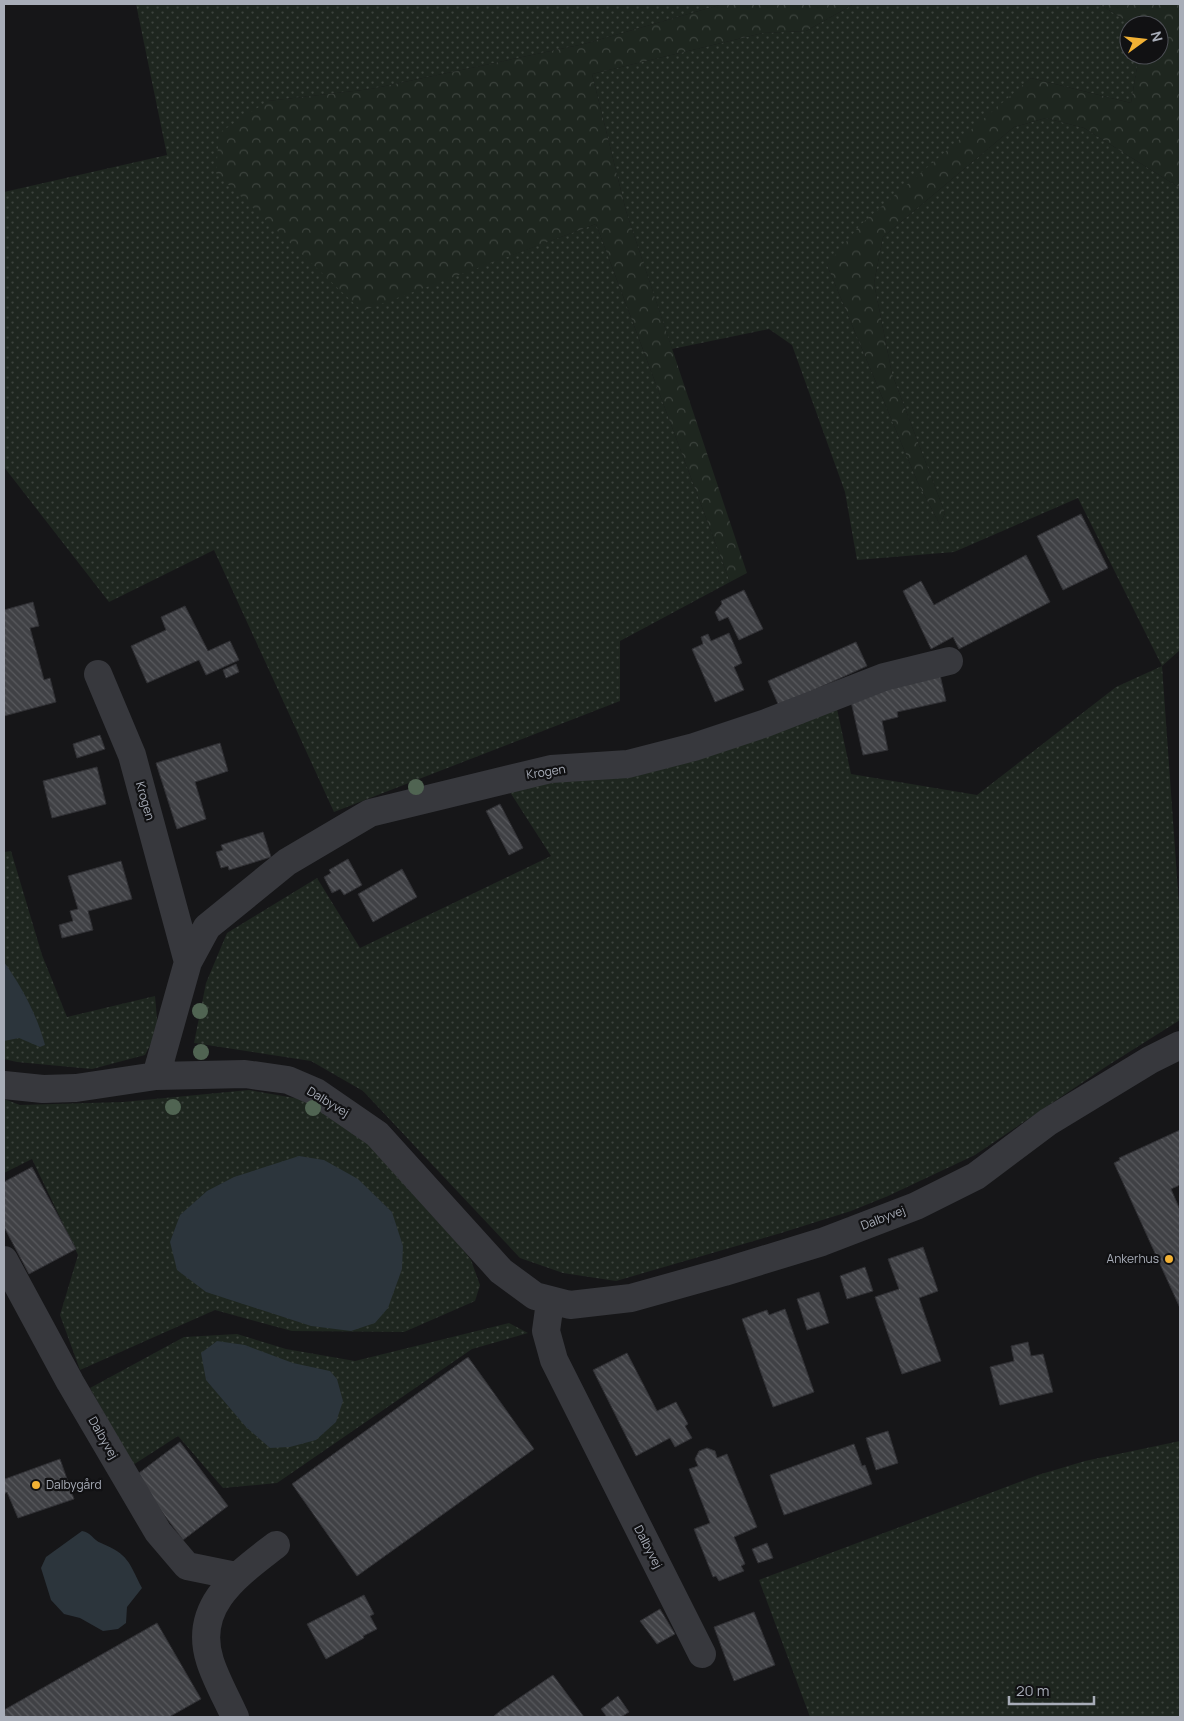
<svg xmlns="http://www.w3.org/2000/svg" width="1184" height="1721" font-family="Manrope,sans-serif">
  <defs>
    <pattern id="grass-dots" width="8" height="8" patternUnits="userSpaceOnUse" patternTransform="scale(1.25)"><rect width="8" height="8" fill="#1e261f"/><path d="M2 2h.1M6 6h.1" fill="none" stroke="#3c433d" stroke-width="1.8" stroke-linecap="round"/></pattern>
    <pattern id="forest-crowns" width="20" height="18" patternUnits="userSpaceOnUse" patternTransform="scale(1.25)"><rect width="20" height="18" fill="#1e261f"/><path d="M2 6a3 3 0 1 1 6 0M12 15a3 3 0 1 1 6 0" fill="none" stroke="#3c433d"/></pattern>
    <pattern id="building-back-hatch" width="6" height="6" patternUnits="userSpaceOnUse" patternTransform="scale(1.25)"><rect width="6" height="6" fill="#404145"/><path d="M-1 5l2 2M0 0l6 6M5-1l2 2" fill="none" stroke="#595a5e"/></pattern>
  </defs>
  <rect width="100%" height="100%" fill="#161618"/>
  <path fill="url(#grass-dots)" d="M136,4H723L584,44L371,89L268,101L362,310L596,224L730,582L620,641V701L334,812L214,550L109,602L4,467V192L167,155Z
    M854,4H1099L1133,25H1129V55H1139L1131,103L1031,78L827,265L918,483L940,525L945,513L892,374L874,283L883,237L1014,127L1046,118L1084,128L1180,188V650L1162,666L1180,919V1020L1107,1066L975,1155L888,1196L851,1211L781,1233L616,1281L563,1273L520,1258L363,1091L311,1061L194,1043L206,983L227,933L317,878L360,948L551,856L508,789L650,769L837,709L851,774L977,795L1116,687L1162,666L1078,498L954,552L857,560L845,492L792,345L769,329L672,349L626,211L592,74L763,33L806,31Z
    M11,851L42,955L67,1017L155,996L158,1030L145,1055L92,1069L17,1062L4,1059V852Z
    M249,1090L306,1100L352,1126L425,1201L471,1260L480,1285L475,1301L404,1332L292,1331L215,1310L80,1370L60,1315L78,1255L32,1159L4,1173V1099L20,1105L123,1102Z
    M509,1323L528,1333L472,1349L277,1483L223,1488L178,1436L133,1465L90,1388L184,1337L237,1334L286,1349L355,1361Z
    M1180,1441V1717H810L759,1580L1038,1475L1085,1461Z"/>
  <path fill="url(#forest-crowns)" d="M723,4H854L806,31L763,33L592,74L626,211L747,573L730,582L596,224L362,311L216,173L219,133L268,101L371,89L584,44Z
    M1099,4H1180V188L1084,128L1046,118L1014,127L883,237L874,283L892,374L945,513L940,525L918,483L827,265L860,225L1031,78L1131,103L1139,55H1159V25H1133Z"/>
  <path fill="#2c353c" d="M4,962C22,987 37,1015 45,1045L40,1047L19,1038L4,1041Z
    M299,1156L324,1160L358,1179L392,1212L403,1246L402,1269L388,1308L375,1323L351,1331L311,1326L206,1292L177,1270L170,1242L180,1215L207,1191L234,1177Z
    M217,1341L245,1345L293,1363L330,1371L337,1379L343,1401L336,1422L316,1440L290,1447L270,1448L246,1427L206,1380L201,1353Z
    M82,1531C91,1532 93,1540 101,1543C129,1555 128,1561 142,1588L127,1607L126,1623L118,1629L103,1631L80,1618L64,1614L51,1600L41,1568L46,1557Z"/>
  <path fill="url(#building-back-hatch)" stroke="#303034" d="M1081,514L1108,568L1063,590L1037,536Z
    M1026,555L1050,602L959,649L953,637L931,649L903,591L921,581L934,605Z
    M744,590L763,629L739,640L728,617L719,621L715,612L722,604L721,601Z
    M33,602L39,626L30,628L44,680L50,678L56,702L4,716V610Z
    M185,606L208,651L230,641L239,660L206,675L199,660L147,683L131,646L166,630L161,617Z
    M729,633L742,663L734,667L744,690L715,702L692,649L703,644L701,637L708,634L711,641Z
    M856,642L867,666L779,706L768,681Z
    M236,664L239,672L226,678L223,670Z
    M940,675L946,701L897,712L898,717L882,721L888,750L863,755L850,697Z
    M100,735L105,749L77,758L73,744Z
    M220,743L228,771L195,782L206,819L177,829L156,763Z
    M97,767L106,804L52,818L43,781Z
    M500,804L523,848L509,855L486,811Z
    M263,832L271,857L229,870L228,866L221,868L216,852L223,850L221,845Z
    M348,859L362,885L344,895L340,889L332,893L324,877L331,873L329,870Z
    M121,861L132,899L88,911L93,930L62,938L59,925L73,921L70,911L78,909L68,876Z
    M402,869L417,897L373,922L358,894Z
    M1180,1130V1185L1171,1189L1180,1210V1308L1114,1163L1120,1160L1119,1158Z
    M32,1167L76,1249L29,1274L4,1227V1182Z
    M923,1247L938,1291L919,1298L941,1361L902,1374L875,1297L899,1289L888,1259Z
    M865,1267L873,1291L847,1299L840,1276Z
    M819,1292L829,1323L807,1330L797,1299Z
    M785,1309L814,1392L773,1407L742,1319L767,1310L769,1315Z
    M1028,1342L1031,1356L1043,1354L1053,1392L1000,1405L990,1367L1014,1361L1011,1346Z
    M627,1353L657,1411L676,1402L688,1424L685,1426L692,1438L675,1447L670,1438L636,1456L593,1370Z
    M468,1357L534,1449L357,1576L292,1484Z
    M888,1431L898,1463L876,1470L866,1438Z
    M180,1442L228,1506L183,1540L135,1476Z
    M854,1444L862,1466L865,1465L872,1484L784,1515L770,1475Z
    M707,1448L715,1451L717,1458L727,1454L757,1527L734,1537L745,1564L741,1566L744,1571L719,1581L716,1576L713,1577L694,1529L710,1523L689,1469L698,1466L695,1459L699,1451Z
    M60,1459L74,1499L18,1518L7,1492L4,1494V1477L5,1479Z
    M767,1543L773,1558L758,1563L752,1549Z
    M364,1595L374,1614L370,1616L377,1629L363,1636L364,1638L326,1659L307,1624Z
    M660,1609L675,1634L657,1644L640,1621Z
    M754,1612L775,1665L734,1681L714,1627Z
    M157,1623L201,1699L169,1717H4V1710Z
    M553,1675L584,1717H493L500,1711Z
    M618,1696L629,1712L621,1717H607L601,1709Z"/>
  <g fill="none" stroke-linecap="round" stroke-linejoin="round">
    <path stroke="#37383d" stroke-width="28" d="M98,674L132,755L188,962L156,1076
      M188,962L207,927L287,862L370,813L551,769L628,764L694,747L766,723L884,677L949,661
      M4,1085L43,1089L76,1088L156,1076L245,1074L288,1080L316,1092L377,1134L501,1271L535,1296L570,1305L631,1298L724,1272L822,1242L916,1206L976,1176L1048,1122L1150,1060L1180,1045
      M4,1260L70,1382L158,1532L187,1566L236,1576
      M550,1302L546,1331L554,1360L702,1654
      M235,1717C227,1699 216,1680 210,1661C192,1605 239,1574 276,1545"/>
  </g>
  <g fill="#506452">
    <circle cx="416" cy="787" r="8"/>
    <circle cx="200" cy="1011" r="8"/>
    <circle cx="201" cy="1052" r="8"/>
    <circle cx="173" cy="1107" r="8"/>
    <circle cx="313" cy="1108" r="8"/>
  </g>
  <g fill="#f2b134" stroke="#111113" stroke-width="2">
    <circle cx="1169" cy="1259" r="5"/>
    <circle cx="36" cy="1485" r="5"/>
  </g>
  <g text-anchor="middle" stroke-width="4.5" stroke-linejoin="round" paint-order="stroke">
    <g font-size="12" fill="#a8adb8" stroke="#111113">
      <text transform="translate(546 772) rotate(-9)" y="4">Krogen</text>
      <text transform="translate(145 801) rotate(74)" y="4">Krogen</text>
      <text transform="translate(328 1102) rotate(31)" y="4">Dalbyvej</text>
      <text transform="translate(883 1218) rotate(-21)" y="4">Dalbyvej</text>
      <text transform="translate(103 1438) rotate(60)" y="4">Dalbyvej</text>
      <text transform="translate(648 1547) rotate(63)" y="4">Dalbyvej</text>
    </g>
    <g font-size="12" fill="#a8adb8" stroke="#111113" text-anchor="end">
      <text x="1159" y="1263">Ankerhus</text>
      <text x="46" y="1489" text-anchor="start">Dalbygård</text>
    </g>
  </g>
  <rect width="1184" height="1721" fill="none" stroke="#a8adb8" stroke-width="10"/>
  <g transform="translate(1144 40) rotate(75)"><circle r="24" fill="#111113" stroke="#4d4f55"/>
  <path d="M0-4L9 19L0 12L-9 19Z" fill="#f2b134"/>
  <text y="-8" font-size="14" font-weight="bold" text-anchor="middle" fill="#a8adb8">N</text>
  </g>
  <path d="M1009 1696v8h85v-8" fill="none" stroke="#a8adb8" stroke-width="2.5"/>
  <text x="1016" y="1696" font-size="15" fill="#a8adb8" stroke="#111113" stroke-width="4" paint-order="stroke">20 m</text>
</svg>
